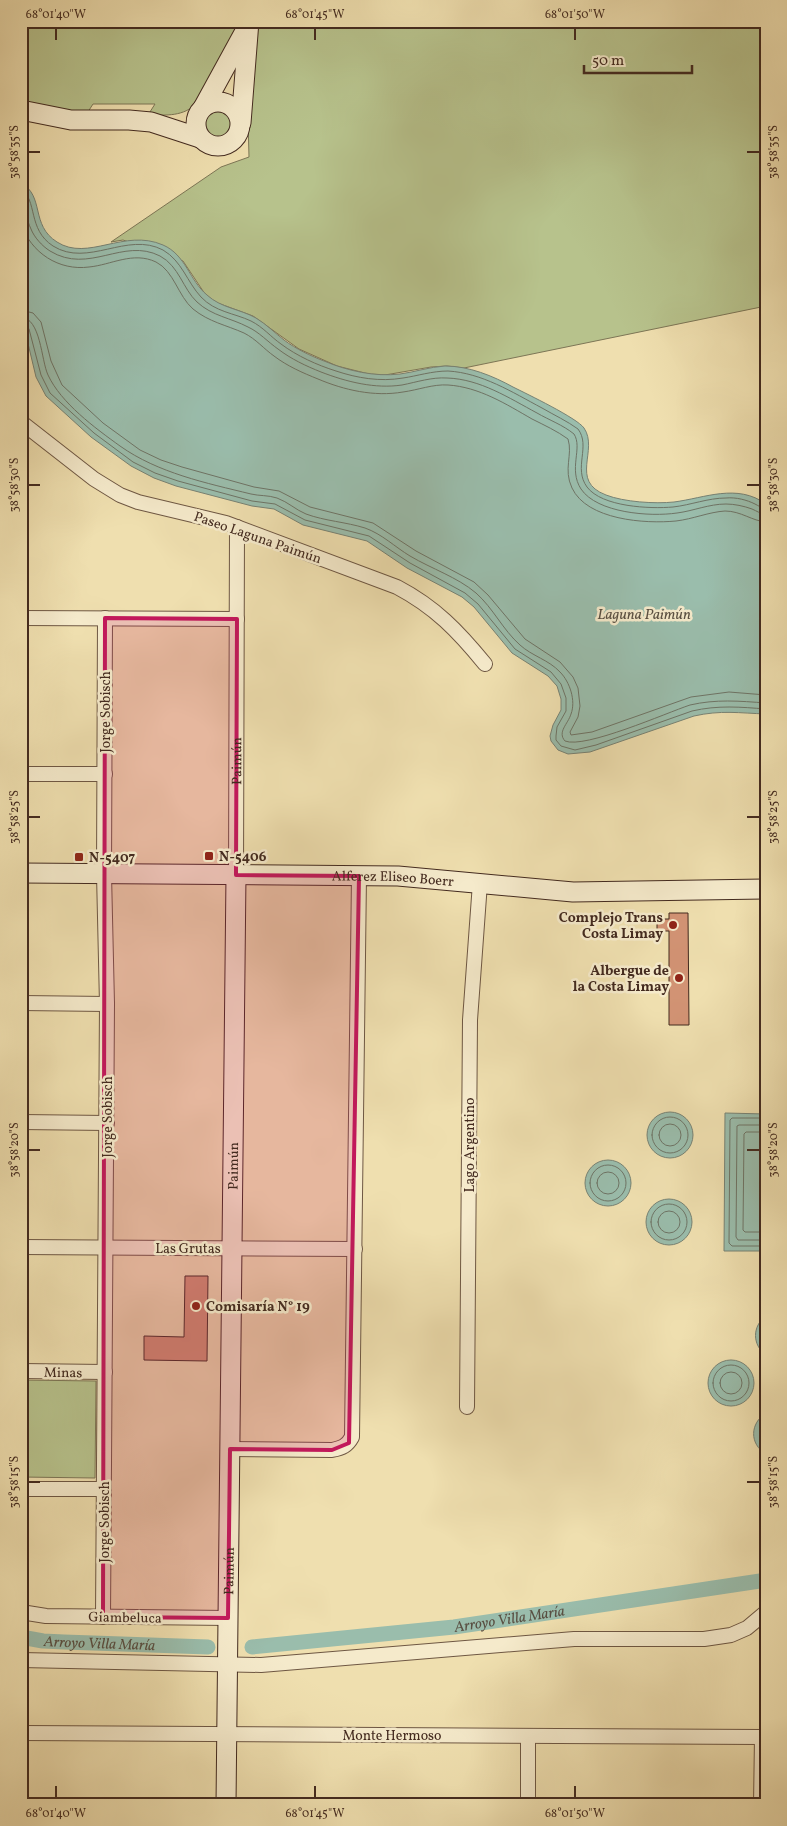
<svg xmlns="http://www.w3.org/2000/svg" width="787" height="1826" font-family="Vollkorn,serif">
  <rect width="100%" height="100%" fill="#efdfaf"/>
  <filter id="stains"><feTurbulence type="fractalNoise" baseFrequency=".004" numOctaves="4"/><feColorMatrix values="0 0 0 0 .2 0 0 0 0 .09 0 0 0 0 .02 0 0 0 .5 -.17"/></filter>
  <radialGradient id="worn" r=".72"><stop offset=".6" stop-color="#630" stop-opacity="0"/><stop offset="1" stop-color="#630" stop-opacity=".3"/></radialGradient>
  <path fill="#b7c28c" stroke="#7d7656" d="M21,21H240L233,37L197,103C183,117 167,115 148,115L155,104H93L86,115L21,103Z
    M254,21H766V306L464,368L447,366L431,367L385,375L369,374L337,366L299,349L253,316L215,302L205,294L183,261L123,240L111,242L221,167L249,157L248,119Z
    M202 124a16 16 0 1 1 32 0a16 16 0 1 1-32 0Z
    M21,1380L96,1381L95,1478L21,1477Z"/>
  <path fill="#9abdac" stroke="#778274" d="M21,183C45,196 30,225 57,242C88,262 124,228 163,245C186,255 189,280 207,295C221,308 240,309 256,318C266,324 275,333 284,340C296,349 311,356 324,361C348,371 375,377 400,374C415,372 429,367 445,366C469,366 493,376 513,387C527,394 577,418 584,428C599,450 569,481 606,495C624,502 655,504 674,502C705,498 737,483 766,504V714C739,713 721,710 694,716L590,752L568,754L558,750L551,741L550,736L553,725L561,710V699L557,686L548,676L512,653L474,607L462,597L407,568L367,541L303,525L274,509L252,506L176,486L154,478L131,466L91,437L46,396L36,377L25,331L21,325Z
    M647 1135a23 23 0 1 1 46 0a23 23 0 1 1-46 0Z
    M725,1113L766,1114V1251H724Z
    M585 1183a23 23 0 1 1 46 0a23 23 0 1 1-46 0Z
    M646 1222a23 23 0 1 1 46 0a23 23 0 1 1-46 0Z
    M766,1316V1355C752,1345 752,1326 766,1316Z
    M708 1383a23 23 0 1 1 46 0a23 23 0 1 1-46 0Z
    M766,1413V1454C749,1444 750,1423 766,1413Z"/>
  <g fill="none" stroke-linecap="round" stroke-linejoin="round">
    <path stroke="#6e7466" stroke-width="1" d="M21,189C38,200 27,229 53,246C88,268 127,231 163,250C182,261 187,282 201,297C215,312 234,313 251,321C263,327 271,337 281,344C297,356 317,365 336,371C357,378 380,382 403,378C417,376 432,371 448,371C482,373 512,392 542,408C554,415 567,421 578,429C591,446 573,468 587,487C602,507 650,509 673,507C691,505 708,498 726,498C736,497 747,500 755,504C759,506 761,508 766,508
      M21,196L24,199C26,209 26,219 31,229C34,237 42,246 50,251C89,275 123,237 160,256C179,266 183,289 197,302C212,316 231,318 248,327C259,332 268,342 278,349C291,359 306,366 321,372C347,382 375,389 402,385C417,382 432,377 447,378C480,379 509,398 537,413C549,420 563,425 574,434C583,448 568,469 581,489C597,513 650,517 677,513C693,511 709,504 726,504C734,504 744,506 752,509C757,511 760,514 766,514
      M21,224C31,253 59,271 89,267C111,265 133,251 156,262C174,271 178,296 193,309C209,322 226,325 244,333C256,339 264,349 274,356C287,366 303,373 318,379C344,390 374,397 403,392C418,390 433,384 448,385C479,387 506,404 532,419C544,425 557,431 568,439C573,455 563,469 572,488C587,520 645,524 676,521C693,519 709,512 725,511C741,511 752,521 766,522
      M21,310L33,313L41,322L51,361L62,385L103,423L140,450L161,460L182,467L254,487L279,491L310,507L373,523L416,551L474,582L488,595L525,639L560,662L573,677L578,688L580,706L578,717L570,732L571,735L592,732L691,697L729,692L766,695
      M21,317C41,318 41,360 48,375C61,403 95,428 120,446C158,473 206,483 251,494C259,496 268,495 277,498C288,502 296,510 306,514C325,521 346,522 365,528C382,534 395,547 410,556C432,569 457,577 476,593C493,608 503,630 520,645C532,656 549,660 560,672C570,682 576,701 571,714C568,724 557,732 565,741C585,749 666,713 690,705C716,699 739,701 766,703
      M21,324L26,325L29,329L41,375L50,393L94,433L133,462L155,473L178,481L252,501L275,504L305,520L369,536L410,563L465,593L478,604L515,649L551,672L561,684L566,698V711L557,727L556,736V740L561,746L575,750L596,745L692,711C718,705 740,707 766,709
      M652 1135a18 18 0 1 1 36 0a18 18 0 1 1-36 0Z
      M766,1118H732L730,1120L729,1243L732,1246H766
      M659 1135a11 11 0 1 1 22 0a11 11 0 1 1-22 0Z
      M766,1125H739L737,1126L736,1237L738,1240H766
      M766,1132H746L744,1134L743,1230L745,1232H766
      M590 1183a18 18 0 1 1 36 0a18 18 0 1 1-36 0Z
      M597 1183a11 11 0 1 1 22 0a11 11 0 1 1-22 0Z
      M651 1222a18 18 0 1 1 36 0a18 18 0 1 1-36 0Z
      M658 1222a11 11 0 1 1 22 0a11 11 0 1 1-22 0Z
      M713 1383a18 18 0 1 1 36 0a18 18 0 1 1-36 0Z
      M720 1383a11 11 0 1 1 22 0a11 11 0 1 1-22 0Z"/>
    <g stroke="#9abdac" stroke-width="15">
      <path id="s1" d="M21,1637L43,1641L64,1642L208,1647"/>
      <path id="s2" d="M252,1647L454,1627L766,1580"/>
    </g>
  </g>
  <path fill="#d29374" stroke="#432a1f" d="M669,913H688L689,1025H669V931H657V919H669Z
    M185,1276H208L207,1361L144,1360V1336L184,1337Z"/>
  <g fill="none" stroke-linecap="round" stroke-linejoin="round">
    <g stroke="#6e5743" stroke-width="16">
      <g id="street">
        <path d="M21,422L94,479L120,495L138,502L226,523L397,587C435,607 458,631 485,664"/>
        <path d="M21,618L237,619"/>
        <path d="M21,774H105"/>
        <path id="s3" d="M236,875L237,527"/>
        <path d="M21,1003L107,1004"/>
        <path d="M21,1122L107,1123"/>
        <path d="M21,1247L355,1249"/>
        <path d="M21,1371L105,1372"/>
        <path d="M467,1407L470,1020L480,883"/>
        <path d="M230,1449L332,1450C342,1448 347,1446 352,1437L359,876"/>
        <path d="M21,1489H104"/>
        <path d="M21,1612L46,1616L228,1618"/>
        <path d="M103,1617L107,1004L104,874L105,618"/>
        <path d="M21,1660L261,1665L574,1639H704L731,1635L747,1628L766,1612"/>
        <path d="M21,1733L762,1737L761,1805"/>
        <path d="M528,1805V1736"/>
      </g>
    </g>
    <g stroke="#432a1f" stroke-width="21">
      <g id="secondary">
        <circle cx="218" cy="124" r="22"/>
        <path d="M204,106L245,31"/>
        <path d="M21,110L71,120H129L151,122L200,138"/>
        <path d="M241,123L249,21"/>
        <path id="s4" d="M21,873L398,876L573,892L766,889"/>
        <path id="s5" d="M226,1805L236,875"/>
      </g>
    </g>
    <use href="#street" stroke="#f5eacb" stroke-width="14"/>
    <use href="#secondary" stroke="#f5eacb" stroke-width="19"/>
  </g>
  <path fill="#c2185b" fill-opacity="0.2" stroke="#c2185b" stroke-width="4" stroke-linejoin="round" d="M105,618L237,619L236,875L359,876L349,1443L332,1450L230,1449L228,1618L103,1617Z"/>
  <path fill="none" stroke="#432a1f" stroke-width="2" d="M56,28V40M315,28V40M575,28V40M28,152H40M747,152H760M28,485H40M747,485H760M28,817H40M747,817H760M28,1150H40M747,1150H760M28,1482H40M747,1482H760M56,1786V1798M315,1786V1798M575,1786V1798"/>
  <g fill="#8f2418" stroke="#f5eacb" stroke-width="2">
    <rect x="204" y="851" width="10" height="10" rx="2.5"/>
    <rect x="74" y="852" width="10" height="10" rx="2.5"/>
    <circle cx="673" cy="925" r="5"/>
    <circle cx="679" cy="978" r="5"/>
    <circle cx="196" cy="1306" r="5"/>
  </g>
  <g text-anchor="middle" stroke-width="5" stroke-linejoin="round" paint-order="stroke">
    <g font-size="14" fill="#432a1f" stroke="#f5eacb">
      <text transform="translate(258 537) rotate(19)" y="5">Paseo Laguna Paimún</text>
      <text transform="translate(105 712) rotate(-90)" y="5">Jorge Sobisch</text>
      <text dy="5" stroke="none"><textPath href="#s3" startOffset="114">Paimún</textPath></text>
      <text dy="5" stroke="none"><textPath href="#s4" startOffset="372">Alferez Eliseo Boerr</textPath></text>
      <text transform="translate(107 1117) rotate(-90)" y="5">Jorge Sobisch</text>
      <text transform="translate(469 1145) rotate(-90)" y="5">Lago Argentino</text>
      <text dy="5" stroke="none"><textPath href="#s5" startOffset="639">Paimún</textPath></text>
      <text x="188" y="1253">Las Grutas</text>
      <text transform="translate(63 1372) rotate(1)" y="5">Minas</text>
      <text transform="translate(104 1522) rotate(-90)" y="5">Jorge Sobisch</text>
      <text dy="5" stroke="none"><textPath href="#s5" startOffset="234">Paimún</textPath></text>
      <text transform="translate(125 1617) rotate(1)" y="5">Giambeluca</text>
      <text x="392" y="1740">Monte Hermoso</text>
    </g>
    <g font-size="14" font-weight="bold" fill="#432a1f" stroke="#f5eacb" text-anchor="start">
      <text x="219" y="861">N-5406</text>
      <text x="89" y="862">N-5407</text>
      <text x="663" y="922" text-anchor="end">Complejo Trans<tspan x="663" dy="16">Costa Limay</tspan></text>
      <text x="669" y="975" text-anchor="end">Albergue de<tspan x="669" dy="16">la Costa Limay</tspan></text>
      <text x="206" y="1311">Comisaría N° 19</text>
    </g>
    <g font-size="15" font-style="italic" fill="#594f42" stroke="#f5eacb">
      <text x="644" y="619">Laguna Paimún</text>
      <text dy="5" stroke="none"><textPath href="#s2" startOffset="259">Arroyo Villa María</textPath></text>
      <text dy="5" stroke="none"><textPath href="#s1" startOffset="79">Arroyo Villa María</textPath></text>
    </g>
  </g>
  <rect width="787" height="1826" fill="none" stroke="#efdfaf" stroke-width="55"/>
  <path d="M584 65v8h108v-8" fill="none" stroke="#432a1f" stroke-width="2.5"/>
  <text x="592" y="65" font-size="15" fill="#432a1f" stroke="#f5eacb" stroke-width="4" paint-order="stroke">50 m</text>
  <rect x="28" y="28" width="732" height="1770" fill="none" stroke="#432a1f" stroke-width="2"/>
  <g font-size="12" text-anchor="middle" fill="#432a1f">
    <text x="56" y="18">68°01'40"W</text>
    <text x="315" y="18">68°01'45"W</text>
    <text x="575" y="18">68°01'50"W</text>
    <text transform="translate(773 152) rotate(-90)" y="4">38°58'35"S</text>
    <text transform="translate(14 152) rotate(-90)" y="4">38°58'35"S</text>
    <text transform="translate(773 485) rotate(-90)" y="4">38°58'30"S</text>
    <text transform="translate(14 485) rotate(-90)" y="4">38°58'30"S</text>
    <text transform="translate(14 817) rotate(-90)" y="4">38°58'25"S</text>
    <text transform="translate(773 817) rotate(-90)" y="4">38°58'25"S</text>
    <text transform="translate(14 1150) rotate(-90)" y="4">38°58'20"S</text>
    <text transform="translate(773 1150) rotate(-90)" y="4">38°58'20"S</text>
    <text transform="translate(773 1482) rotate(-90)" y="4">38°58'15"S</text>
    <text transform="translate(14 1482) rotate(-90)" y="4">38°58'15"S</text>
    <text x="56" y="1817">68°01'40"W</text>
    <text x="315" y="1817">68°01'45"W</text>
    <text x="575" y="1817">68°01'50"W</text>
  </g>
  <rect width="100%" height="100%" filter="url(#stains)"/>
  <rect width="100%" height="100%" fill="url(#worn)"/>
</svg>
